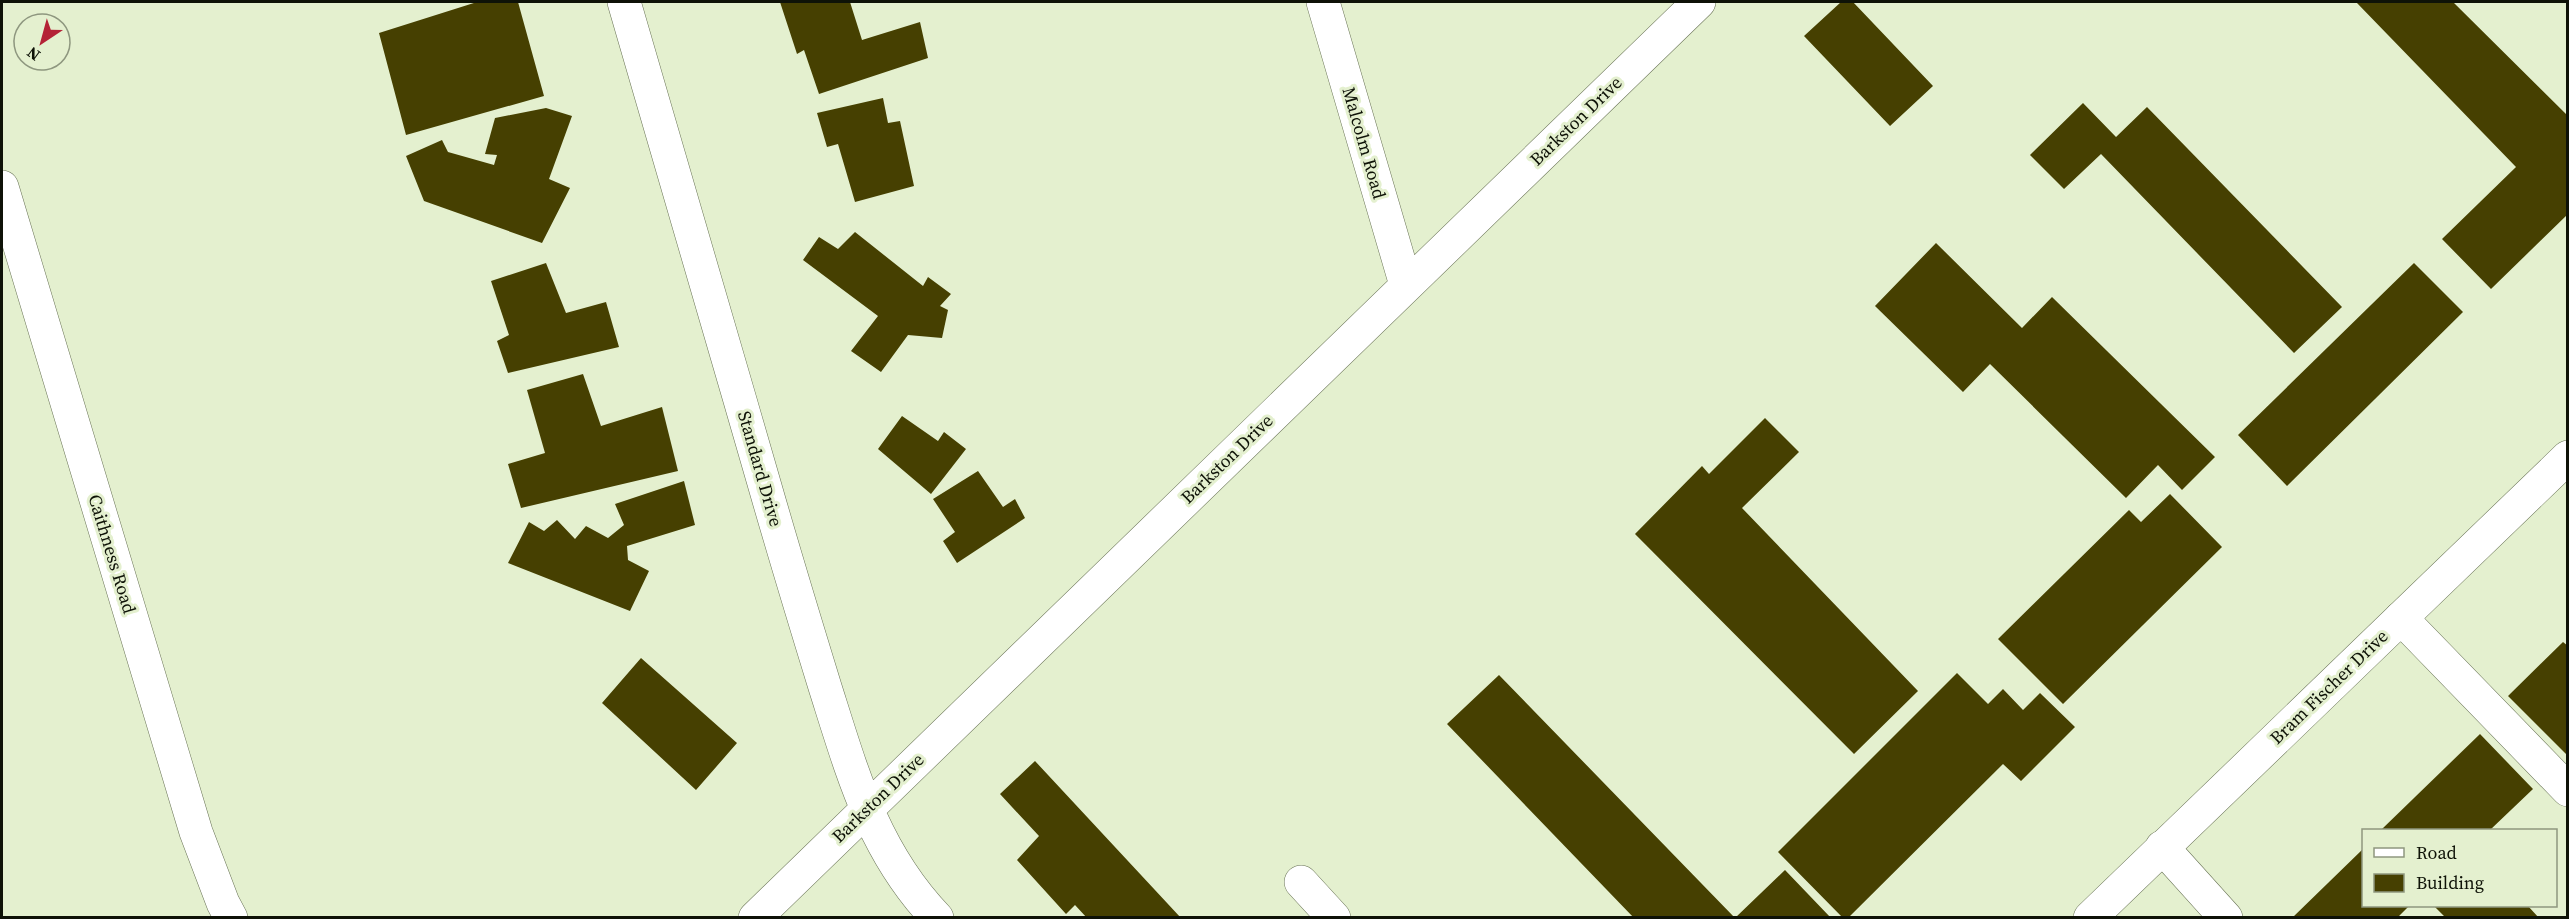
<svg xmlns="http://www.w3.org/2000/svg" width="2569" height="919" font-family="'Source Serif 4',serif">
  <rect width="100%" height="100%" fill="#e4f0cf"/>
  <path fill="#464001" d="M477,2H518L544,96L406,135L379,33Z
    M780,2H850L862,40L920,22L928,58L819,94L804,50L797,54Z
    M1841,2H1853L1933,86L1890,126L1804,36Z
    M2356,2H2453L2568,116V214L2491,289L2442,239L2516,167Z
    M883,98L888,123L900,121L914,186L855,202L838,144L827,147L817,113Z
    M2083,103L2116,137L2147,107L2342,307L2294,353L2101,154L2064,189L2030,155Z
    M546,108L572,116L549,179L570,188L542,243L424,201L406,156L442,140L448,152L494,165L497,155L485,154L495,118Z
    M855,232L923,286L928,277L951,294L940,306L948,310L942,338L908,335L881,372L851,351L878,316L803,260L819,237L838,249Z
    M1936,243L2022,328L2052,297L2215,457L2182,490L2158,465L2126,498L1990,364L1963,392L1875,306Z
    M546,263L566,313L606,302L619,347L508,373L497,341L509,335L491,281Z
    M2414,263L2463,312L2287,486L2238,435Z
    M583,374L601,426L662,407L678,471L521,508L508,464L545,453L527,390Z
    M902,416L938,441L944,432L966,449L931,494L878,449Z
    M1765,418L1799,452L1742,508L1918,691L1854,754L1635,534L1702,466L1709,474Z
    M978,471L1003,507L1015,499L1025,518L957,563L943,541L955,532L933,499Z
    M684,481L695,525L627,546L628,560L649,571L630,611L508,563L529,522L544,531L557,520L575,539L586,526L608,538L624,525L615,504Z
    M2170,494L2222,547L2063,704L1998,639L2129,510L2141,522Z
    M2563,642L2568,646V756L2508,696Z
    M641,658L737,743L696,790L602,703Z
    M1957,673L1988,704L2003,689L2023,710L2040,693L2075,727L2021,781L2003,764L1848,918H1843L1778,852Z
    M1499,675L1735,918H1634L1447,724Z
    M2480,734L2533,789L2490,830H2381Z
    M1035,761L1181,918H1087L1075,905L1066,914L1017,860L1039,836L1000,794Z
    M2364,848V906H2409L2397,918H2292Z
    M1785,870L1831,918H1735Z
    M2434,906H2528L2539,918H2446Z"/>
  <g fill="none" stroke-linecap="round" stroke-linejoin="round">
    <g stroke="#697356" stroke-width="34">
      <path id="minor" d="M624,2C671,164 719,327 766,490C785,556 805,622 825,687C852,772 873,851 937,918
        M1323,2L1406,285
        M2,187L196,832L223,903L231,918
        M2401,618L2568,790
        M2162,847L2226,918
        M1301,882L1334,918
        M755,918L1699,2"/>
    </g>
    <g stroke="#697356" stroke-width="34">
      <path id="major" d="M2090,918L2568,457"/>
    </g>
    <use href="#minor" stroke="#fff" stroke-width="33"/>
    <use href="#major" stroke="#fff" stroke-width="33"/>
  </g>
  <g text-anchor="middle" stroke-width="6" stroke-linejoin="round" paint-order="stroke">
    <g font-size="18" fill="#0e1207" stroke="#e4f0cf">
      <text transform="translate(1576 121) rotate(-44)" y="6">Barkston Drive</text>
      <text transform="translate(1364 143) rotate(74)" y="6">Malcolm Road</text>
      <text transform="translate(1227 459) rotate(-44)" y="6">Barkston Drive</text>
      <text transform="translate(760 469) rotate(74)" y="6">Standard Drive</text>
      <text transform="translate(112 554) rotate(73)" y="6">Caithness Road</text>
      <text transform="translate(2329 687) rotate(-44)" y="6">Bram Fischer Drive</text>
      <text transform="translate(878 798) rotate(-44)" y="6">Barkston Drive</text>
    </g>
  </g>
  <rect width="2569" height="919" fill="none" stroke="#0e1207" stroke-width="6"/>
  <rect x="2362" y="829" width="195" height="78" fill="#e4f0cf" stroke="#8e977f" stroke-width="1.5"/>
  <rect x="2374" y="848" width="30" height="9" fill="#ffffff" stroke="#8e977f" stroke-width="1.5"/>
  <text x="2416" y="859" font-size="18" fill="#0e1207">Road</text>
  <rect x="2374" y="874" width="30" height="18" fill="#464001" stroke="#8e977f" stroke-width="1.5"/>
  <text x="2416" y="889" font-size="18" fill="#0e1207">Building</text>
  <g transform="translate(42 42) rotate(216)"><circle r="28" fill="#e4f0cf" stroke="#8e977f" stroke-width="1.5"/>
  <path d="M0-4.5L10 22L0 15L-10 22Z" fill="#b42236"/>
  <text y="-9" font-size="16" font-weight="bold" text-anchor="middle" fill="#0e1207">N</text>
  </g>
</svg>
